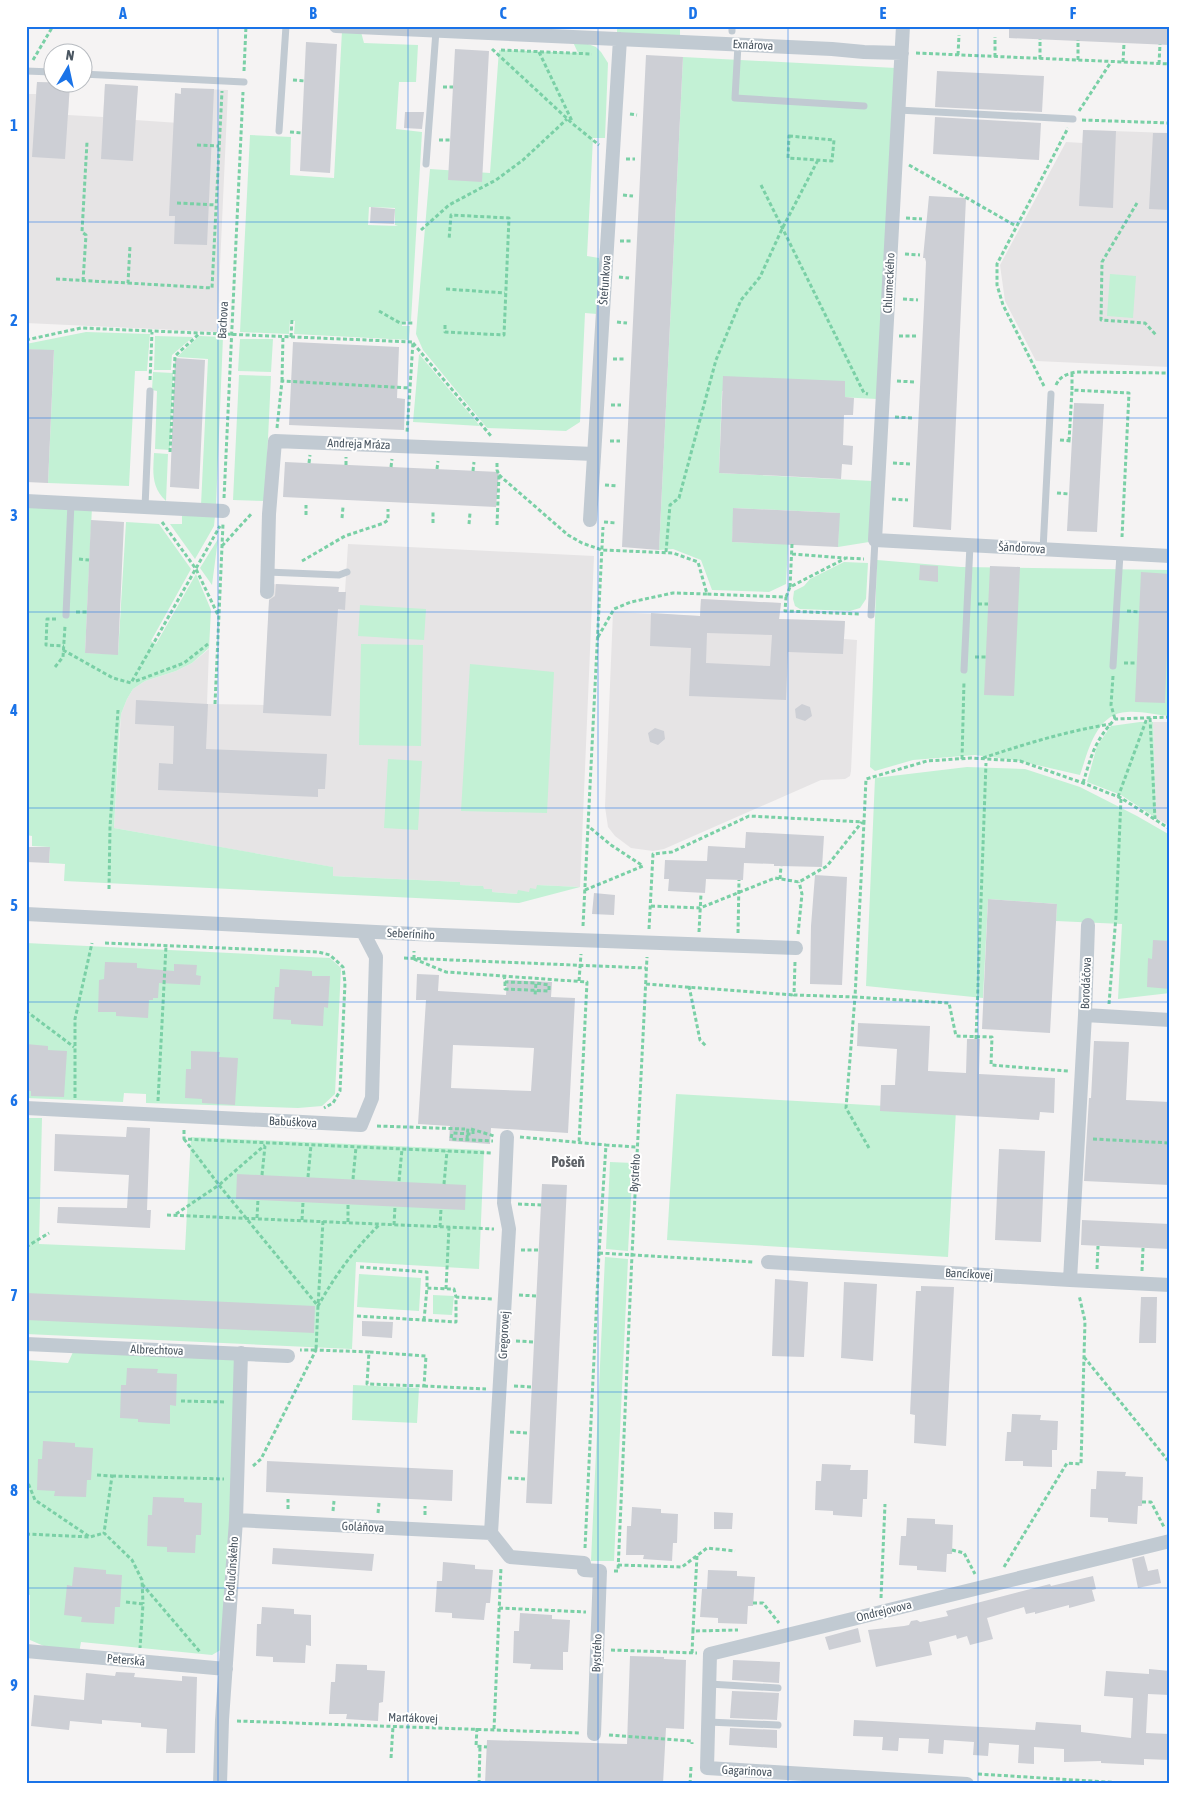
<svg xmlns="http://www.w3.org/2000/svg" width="1196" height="1810" font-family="'Asap Condensed',sans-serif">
  <rect width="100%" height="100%" fill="#f5f3f3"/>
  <path fill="#e6e4e5" d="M37,82L70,83L68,115L103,117L105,84L138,86L135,120L179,123L181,88L228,90L217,332L26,323V94H36Z
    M1083,130L1170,133V367L1036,361L1005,301L1000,265L1066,142L1083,143Z
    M348,544L594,556L580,887L537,885V889L530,892L517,894L492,892V890L483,889V886L460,885V882L333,876L332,867L114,828L121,714L127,699L133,689L145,681L176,671L192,663L209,649L207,704L264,705L270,584L339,587V592H345Z
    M701,599L781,603L779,619L845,621L844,639L857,640L851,771L850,776L845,779L821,780L664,849L653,851L631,848L615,836L608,827L605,807L613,612L700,616Z
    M1153,722H1170V826L1156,818Z"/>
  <path fill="#c3f1d5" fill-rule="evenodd" d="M617,26L680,29V36L617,33Z
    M342,31L361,32L364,43L418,45L416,82H399L396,129L422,132L411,321H402V326H410L409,340L294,334L295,321L290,320L289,334L240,332L250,135L291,137L290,175L334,178ZM369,207L395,208V225L398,226L368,225Z
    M573,42L588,44L596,47L601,52L608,63L605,138H593L587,256L599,258L597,314L585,313L580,422L566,431L487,428L423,350L416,334L430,169L490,173L499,50L578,53Z
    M683,57L896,68L877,399L722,391L719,473L873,481L869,542L838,547L839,513L734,508L732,542L788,544L786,584L769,592L712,590L701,560L673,549L659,550Z
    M1110,274L1136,276L1133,318L1107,316Z
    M86,332L150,334L147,371H135L129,486L48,483L54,351L26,349V344Z
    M155,336L193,337L172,355L171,370H154Z
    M199,336L223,337L216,506L201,505L208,359L177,357Z
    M240,339H273L271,372L238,371Z
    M419,354L480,426L413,422Z
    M153,372L173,373L170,450L155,449L157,391L152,390Z
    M239,375L271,376L265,501L233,500Z
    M154,453L168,454L166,501C151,487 153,472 154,453Z
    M26,503L92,507L85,653L118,654L126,522L159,524L191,569L151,641L156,644L196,574L211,610L209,648L192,663L176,671L145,681L133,689L127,699L121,714L119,734L114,828L333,867V876L460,882V885L483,886L484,889H492V892L517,894L518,890L529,892L530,888L536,889L537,885L580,887L519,903L64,881L65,864L49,863L50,847L32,846V836L26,835Z
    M182,515L215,516L214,526L195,559L170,524H182Z
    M218,539L212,585L200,568Z
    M877,560L961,567L1170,570V716C1156,715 1141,711 1127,712C1096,713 1088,752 1080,775L1015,760L975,755L913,760L875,771L870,767Z
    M844,562L868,563L866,599L860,608L850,611L800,609L795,606L793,599L794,591L804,586L810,579Z
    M360,605L426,609L424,640L358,636Z
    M361,644L423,645L421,746L359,745Z
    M470,664L554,672L547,813L461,811Z
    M1140,722H1153L1156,818L1121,795L1087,782L1097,746L1111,726Z
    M388,759L422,761L418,830L384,828Z
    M967,767L1025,769L1080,787L1137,816L1170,835V993L1118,999L1122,924L1056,921L1057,904L988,899L983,998L866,986L875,778Z
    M26,943L330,958L341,968L335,1094L322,1106L298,1108L146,1103V1094L124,1093L123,1102L26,1098Z
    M676,1094L956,1110L948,1257L667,1240Z
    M26,1118H42L39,1244L185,1250L191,1137L484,1150L479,1269L356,1262L352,1349L26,1334Z
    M610,1162L633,1163L628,1251L606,1249Z
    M605,1257L628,1259L614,1561H591Z
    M359,1274L421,1278L419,1311L357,1307Z
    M433,1295L454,1296L452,1315L433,1314Z
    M73,1352L237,1359L224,1648L212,1655L81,1642L79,1653L53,1650L30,1640V1595L26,1594V1360L68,1363Z
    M353,1385L419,1388L417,1423L352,1420Z"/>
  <path fill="#cdcfd5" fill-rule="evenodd" d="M1009,26H1170V45L1009,38Z
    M306,42L337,44L330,173L300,171Z
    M455,49L489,51L482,182L448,180Z
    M646,55L683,57L659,550L622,547Z
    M937,71L1044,76L1042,112L935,107Z
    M37,82L70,83L65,159L32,157Z
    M105,84L138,86L133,161L101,159Z
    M181,88L214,89L207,245L174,244L175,216H169L175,93L181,94Z
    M405,112H424L422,129L404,128Z
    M935,117L1041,123L1039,160L933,154Z
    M1083,130L1116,131L1113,208L1079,206Z
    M1153,133H1170V210L1149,209Z
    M929,196L966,198L951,530L913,527L924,307L926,262L925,258H923Z
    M371,207L395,209L394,224L370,223Z
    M293,342L399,347L397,398L405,399L404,430L289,425Z
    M26,349L54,350L48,483L26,482Z
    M175,358L205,360L199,489L170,487Z
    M723,376L845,381V397L854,398L853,415H844L843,445L853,446L852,465L842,464L841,479L719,473Z
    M1074,403L1104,404L1097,532L1067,531Z
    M285,462L499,472L496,507L283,497Z
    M733,508L840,513L838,547L732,542Z
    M91,520L124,522L118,655L85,653Z
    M920,565L938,566V582L919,580Z
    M990,566L1020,567L1014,696L984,695Z
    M1141,572L1170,574L1165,703L1135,702Z
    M276,584L339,587L338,592H346L345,610L338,609L331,716L263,713L269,600L275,596Z
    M701,599L781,603L779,619L845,621L843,654L788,652L786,700L689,696L691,648L650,646L651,613L700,616ZM707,633L772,635L770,666L706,663Z
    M136,700L208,704L206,749L327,754L325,789H318V797L158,790L159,763L173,764L174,726L135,724Z
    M802,704L810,707L812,716L805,721L796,718L795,709Z
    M655,728L664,731L665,739L658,745L650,742L648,733Z
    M746,832L824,836L822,867L781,866H774V864L744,863L743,880L706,879L705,893L668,891L669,879H664L665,860L707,861L708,846L745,848Z
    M26,847H50L49,863L26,862Z
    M815,875L847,877L842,985L810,984L811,926Z
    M594,893L615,895L614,915L592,914Z
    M988,899L1057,904L1050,1033L982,1029Z
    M1153,940L1170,941V989L1147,987L1148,958L1152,959Z
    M105,962L137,963V968L174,971V964L197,965L196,975L201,976L200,985L159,983L158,998H153V1000H149L148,1018L116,1016V1012H98L99,980L104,979Z
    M280,969L312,971V976H330L328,1008L324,1007L323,1026L291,1024V1020L273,1019L275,987H279Z
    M417,974L439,975L438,991L506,995L507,980L552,982L551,997L575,998L568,1133L491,1128L490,1144L449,1141L450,1126L418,1124L426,1000H416ZM453,1045L534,1048L531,1091L451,1088Z
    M858,1023L930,1026L928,1071L966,1073L967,1039H980L979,1074L1055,1078L1054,1113L1040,1112L1039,1120L880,1111L881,1085H895L897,1049L857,1046Z
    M1094,1041L1129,1042L1126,1100L1170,1102V1185L1084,1181L1089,1098H1091Z
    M26,1044L48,1046V1050L67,1051L64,1097L31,1096V1091H26Z
    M191,1051L220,1052L219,1057L238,1058L235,1105L202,1103V1099L185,1098L186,1069H191Z
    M127,1127L150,1128L147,1210H151L150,1228L57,1223L58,1207L127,1208L129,1175L54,1171L55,1134L126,1137Z
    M999,1149L1045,1151L1041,1242L995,1240Z
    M237,1174L466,1185L465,1210L236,1199Z
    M542,1184L567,1185L552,1504L526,1503Z
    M1082,1220L1170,1224V1249L1081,1245Z
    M775,1279L808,1282L804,1357L772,1356Z
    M844,1282L877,1284L873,1361L841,1358Z
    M921,1286L954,1287L946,1446L914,1443L915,1415L910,1414L914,1329L916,1291H921Z
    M26,1293L315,1306L314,1333L26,1320Z
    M1141,1297H1157L1156,1343H1139Z
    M362,1321L393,1322L392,1338L362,1336Z
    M127,1368L158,1369L157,1373L177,1374L176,1406L170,1405V1424L138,1422V1419L120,1418L121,1385H126Z
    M1012,1414L1041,1415L1040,1420L1058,1421L1057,1450H1052V1467L1023,1466V1461H1005L1007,1432H1011Z
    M43,1441L75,1443V1447L93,1448L91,1480H87L86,1497L54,1496L55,1491L37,1490L38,1459H42Z
    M267,1461L453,1470L452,1501L266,1492Z
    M822,1464L851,1465L850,1470H868L867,1499H863L862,1517L833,1515V1511L815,1510L816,1481H821Z
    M1097,1471L1126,1472L1125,1476L1143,1477L1142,1506H1138L1137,1524L1108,1522V1518L1090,1517L1091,1489H1096Z
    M153,1497L184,1498V1502L202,1503L201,1535H196L195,1553L167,1552V1547L147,1546L148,1515H152Z
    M632,1507L661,1509V1513L678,1514L677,1543H673L672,1561L643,1559L644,1555H626L627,1526H631Z
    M714,1512L733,1513L732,1529H714Z
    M907,1518L935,1519V1524L953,1525L952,1554H947L946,1572L917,1570V1566L899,1565L901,1536H906Z
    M273,1548L374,1554L372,1571L272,1564Z
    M1144,1556L1148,1571L1158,1569L1161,1583L1138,1588L1132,1559Z
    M443,1562L475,1565V1569L493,1570L490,1603H486L484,1620L452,1618V1613L435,1612L437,1581H442Z
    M74,1567L106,1570V1574L122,1575L120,1607H115L114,1624L81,1622L82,1617L64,1615L67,1585L72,1586Z
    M708,1570L737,1571V1576L755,1577L753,1606H748L747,1624L718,1623V1618L700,1617L702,1589H707Z
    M1093,1576L1096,1589L1092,1590L1095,1601L1069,1608V1605L1035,1614V1612L1026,1614L1024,1607L987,1618L993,1639L970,1645L967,1636L957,1639L956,1635L929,1642L932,1655L876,1667L868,1630L904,1626L909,1625L911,1621L917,1620L920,1622L948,1616L946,1611L1050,1584L1051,1586Z
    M262,1607L294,1609V1614L311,1615V1646L306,1645L305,1663L273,1662V1657L256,1656L257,1624H261Z
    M520,1613L552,1615V1619L570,1620L568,1652H563V1670L530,1669L531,1664L513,1663L514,1631H519Z
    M858,1628L861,1642L829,1650L825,1637Z
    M630,1656L664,1657V1659L686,1660L684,1729L666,1728L663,1784H485L487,1740L627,1744Z
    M733,1660L780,1662L779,1683L732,1680Z
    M336,1664L367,1665V1670L385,1671L383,1702L379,1703L378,1721L346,1719L347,1714H329L331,1682H335Z
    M1149,1669L1170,1671V1695L1148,1694L1146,1733L1170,1734V1760L1144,1759V1765L1101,1763V1761L1064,1762V1749L1034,1747V1764L1018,1763L1019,1745L989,1743L988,1756L973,1755L974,1742L944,1740L943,1754L928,1753L929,1739L899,1738L898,1751L882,1750L883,1737L853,1736L854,1720L1035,1730L1036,1722L1081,1725V1732L1131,1738L1133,1698L1104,1696L1106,1671L1149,1674Z
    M116,1672L135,1673L134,1677L182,1681V1676L197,1677L195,1753H166L167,1729L141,1727V1723L102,1720V1724L70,1721L69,1730L31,1726L34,1695L84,1700L86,1673L115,1676Z
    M732,1691L779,1693L777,1720L730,1718Z
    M730,1728L777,1730V1748L729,1745Z"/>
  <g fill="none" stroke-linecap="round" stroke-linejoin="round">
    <path stroke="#7ad0a6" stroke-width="3" stroke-dasharray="4 2.5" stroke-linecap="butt" d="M492,49L573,124L599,145
      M501,50L592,54
      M539,52L572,121
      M916,53L1170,64
      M958,55L959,35
      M995,57V37
      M1040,59V39
      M33,60L53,26
      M1078,60V40
      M1123,62L1124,43
      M1159,64L1160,44
      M244,71L246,26
      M293,80L305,81
      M443,87H453
      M1079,111L1111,62
      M630,114L637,115
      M1082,120L1170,123
      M290,132L302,133
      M789,136L834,140L832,161L788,158Z
      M439,140H450
      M197,145L219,146
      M626,159H635
      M909,165L1016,226
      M761,185L864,393L868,394
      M623,195L633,196
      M177,203L216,205
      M1137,203L1102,262L1101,320L1145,323L1156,335
      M906,218L922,219
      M421,230L449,205L496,180L523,160L567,119
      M620,241H631
      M905,254L920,255
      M619,277L629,278
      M56,279L128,283L130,246
      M83,281L86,235L82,232L87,142
      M128,283L212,288L222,91
      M446,289L505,293
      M903,299L918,300
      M379,311L400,323H414
      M617,322L627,323
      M445,325V332L504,335L509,218L451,215L449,240
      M899,336H916
      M291,337L292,318
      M26,340L81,328L413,342L407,433
      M413,343L491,436
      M613,359H625
      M1072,373V390L1129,393L1122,537
      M150,380L152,332
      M282,381L283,336
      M897,381L914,382
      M1056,385C1060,376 1067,374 1076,372L1170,373
      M1044,386L1003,305L997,285V264L1068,128
      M611,405H621
      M895,417L912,418
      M277,428L282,381L410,388
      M1060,440L1071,441
      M610,441H620
      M1069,441L1072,390
      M170,452L175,356L200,333
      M309,463L310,455
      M893,463L910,464
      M346,465V457
      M391,467L392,459
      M437,469L438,461
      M473,471L474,462
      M499,475L568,535L582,543L602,550L673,553L698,562L707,594L786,597L785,611L860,614
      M605,485L618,486
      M1057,493L1069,494
      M224,498L243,92
      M892,499L908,500
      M306,515V505
      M342,518L343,507
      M162,522L196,569L218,615
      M604,522L616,523
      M433,523V511
      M469,524L470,513
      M497,525L499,475L497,470V463
      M222,546L252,513
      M666,552L670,505L679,498L716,360L741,300L760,277L782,229L818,160
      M792,554L845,558
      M79,559L89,560
      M302,561L345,536L384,523L388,520V509
      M790,587L792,544
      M786,597L790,587L846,558L864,559
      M978,604H988
      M1127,611L1139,612
      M76,612H87
      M56,619H47L46,645L64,646
      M598,637L614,609L631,602L673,593L707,594
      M63,650L113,678L131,683L220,526
      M975,657H986
      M1124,663H1136
      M55,667L63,657L65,626
      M1113,676L1111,705L1115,719
      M136,681L184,663L208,644
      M215,704L223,524
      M1150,718L1155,819
      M983,758C1025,744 1067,731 1111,724
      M962,759L964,681
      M1083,783C1092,754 1094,742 1115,719L1170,717
      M1118,797L1147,718
      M780,879L781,866
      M109,889L110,827L118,710
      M585,890L643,866L611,845L588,826
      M651,906L700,908L775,878L799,882L827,866L862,822
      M583,926L603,527
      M649,929L653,854L672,852L749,816L864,822L866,779L927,761L971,758L1020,761L1083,783L1121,798L1170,829
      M699,932L701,894
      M738,933L739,880
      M798,934L802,894L799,882
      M105,943L318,952L330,955L343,967L345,983L340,1091L333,1103L324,1108
      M404,958L646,968
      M414,959L446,972L587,982L579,1143
      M414,959V951
      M795,962L794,995L855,997L864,822
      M504,975L505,982L536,983L535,996
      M579,981L581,954
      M505,982V989L549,991V985L536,983
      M646,984L794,995
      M689,986L700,1040L706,1046
      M1109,1004L1116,916L1121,798
      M26,1011L74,1047
      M976,1039L986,763
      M75,1098V1019L92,943
      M158,1101L166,946
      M377,1126L465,1129
      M471,1129L494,1136
      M184,1130V1139L491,1153
      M473,1130V1134L452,1133L451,1139L493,1141
      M520,1137L606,1145
      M184,1139L219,1185L265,1145
      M467,1139L468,1127
      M1093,1139L1170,1143
      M869,1148L846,1108L855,997L949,1003L956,1036L992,1037L991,1065L1068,1071
      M262,1175L265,1146
      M308,1177L311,1145
      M353,1179L356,1147
      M399,1181L402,1149
      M444,1184L447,1151
      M518,1204L541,1205
      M176,1214L219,1185L318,1306L316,1350H300
      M167,1215L494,1229
      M257,1218L258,1199
      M302,1220L303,1202
      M323,1221L318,1306C336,1274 353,1251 379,1225
      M348,1222V1204
      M394,1225L395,1206
      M440,1227L441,1209
      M26,1247L49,1233
      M521,1250H539
      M599,1253L754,1262
      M360,1267L427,1272V1288
      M1097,1269L1098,1246
      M1142,1271L1143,1248
      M446,1289L449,1227
      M519,1295L536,1296
      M357,1316L456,1322V1297L492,1299
      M424,1320L427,1288L454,1289L456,1297
      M516,1341L534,1342
      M1084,1357L1170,1463
      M424,1386L486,1389
      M514,1386L532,1387
      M181,1401L226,1402
      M510,1432L529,1433
      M253,1466L261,1459L316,1350L369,1352L367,1384L424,1386L426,1356L369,1352
      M97,1475L112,1476L104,1533L132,1560L142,1580L143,1604
      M112,1476L224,1479
      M26,1478L35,1500L90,1537
      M508,1478L527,1479
      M1142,1502H1151L1164,1527
      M288,1509V1499
      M333,1511L334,1501
      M378,1513L379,1503
      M425,1515V1506
      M26,1534L90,1537L104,1533
      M585,1548L599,1253L606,1145L637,1147
      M952,1550L964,1553L975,1574
      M697,1556L693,1631L738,1630
      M618,1565L682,1567L707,1548L735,1551
      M1004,1567L1067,1463L1081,1464L1085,1321L1079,1295
      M614,1571H618L632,1255L647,957
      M142,1584L200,1652
      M881,1598L885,1504
      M126,1602L143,1604L140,1648
      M753,1603H763L779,1623
      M499,1608L586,1612
      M611,1650L697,1653
      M692,1653L693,1631
      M237,1721L580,1733
      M477,1728L476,1746L487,1747
      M494,1729L501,1567
      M609,1735L692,1741V1744
      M391,1758L393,1726
      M978,1774L1139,1784
      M479,1784L480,1746
      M690,1784L691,1767"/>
    <path stroke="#c1cad2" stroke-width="7" d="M732,31V26
      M738,45L735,98L864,106
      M26,71L52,72
      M82,74L244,82
      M898,110L1073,119
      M279,131L286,26
      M426,164L436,31
      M145,507L150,391
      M1043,550L1051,394
      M267,572L339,575L347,572
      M66,615L71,503
      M871,615L875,540
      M1113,666L1120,554
      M964,670L970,545
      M709,1684L778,1688
      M708,1722L778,1725"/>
    <path stroke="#c1cad2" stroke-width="14" d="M336,26L832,49L864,52L902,53
      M903,26L875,540L1170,556
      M26,501L223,511
      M590,520L620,39
      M267,592L269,514L275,441L594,454
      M26,914L415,934L796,948
      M1088,925L1085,1015L1170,1020
      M26,1108L361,1125L372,1098L376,957L363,932
      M768,1262L1070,1280L1170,1285
      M1070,1280L1085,1015
      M26,1344L288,1356
      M236,1520L491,1533
      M491,1533L509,1229L504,1203L507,1137
      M491,1533L510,1557L584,1563V1570L600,1571L594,1734
      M26,1651L226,1669
      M220,1784L222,1720L236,1520L241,1353
      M967,1784L707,1768L710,1654L1170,1541"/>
  </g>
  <path fill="none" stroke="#1a73e8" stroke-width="1" stroke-opacity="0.55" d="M218,26V1784M408,26V1784M598,26V1784M788,26V1784M978,26V1784M26,222H1170M26,418H1170M26,612H1170M26,808H1170M26,1002H1170M26,1198H1170M26,1392H1170M26,1588H1170"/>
  <g text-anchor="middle" stroke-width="4" stroke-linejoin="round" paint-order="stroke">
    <g font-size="12" fill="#4a5661" stroke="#fff">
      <text transform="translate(753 45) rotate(3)" y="4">Exnárova</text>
      <text transform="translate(605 280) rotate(-86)" y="4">Štefunkova</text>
      <text transform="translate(889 283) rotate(-87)" y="4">Chlumeckého</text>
      <text transform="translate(223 320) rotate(-87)" y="4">Bachova</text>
      <text transform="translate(359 444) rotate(2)" y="4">Andreja Mráza</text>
      <text transform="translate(1022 548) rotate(3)" y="4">Šándorova</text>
      <text transform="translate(411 934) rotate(3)" y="4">Seberíniho</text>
      <text transform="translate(1086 983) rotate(-88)" y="4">Borodáčova</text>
      <text transform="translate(293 1122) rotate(3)" y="4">Babuškova</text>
      <text transform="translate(635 1173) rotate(-87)" y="4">Bystrého</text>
      <text transform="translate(969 1274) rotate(3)" y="4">Bancíkovej</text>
      <text transform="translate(504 1335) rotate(-87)" y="4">Gregorovej</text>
      <text transform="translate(157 1350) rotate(2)" y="4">Albrechtova</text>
      <text transform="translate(363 1527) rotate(3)" y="4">Goláňova</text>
      <text transform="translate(232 1569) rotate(-86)" y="4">Podlučinského</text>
      <text transform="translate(884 1611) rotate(-14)" y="4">Ondrejovova</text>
      <text transform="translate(597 1653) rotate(-88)" y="4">Bystrého</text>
      <text transform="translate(126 1660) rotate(5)" y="4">Peterská</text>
      <text transform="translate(413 1718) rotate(2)" y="4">Martákovej</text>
      <text transform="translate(747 1771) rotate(3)" y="4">Gagarinova</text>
    </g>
    <g font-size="15" font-weight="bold" fill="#5f6368" stroke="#fff">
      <text x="568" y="1167">Pošeň</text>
    </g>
  </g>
  <rect width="1196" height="1810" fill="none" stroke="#ffffff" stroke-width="55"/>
  <g transform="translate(68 68) rotate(9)"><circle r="24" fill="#ffffff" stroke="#b7bbc0"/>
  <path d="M0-4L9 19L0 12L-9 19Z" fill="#1a73e8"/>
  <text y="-8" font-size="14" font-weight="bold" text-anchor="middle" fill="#4a5661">N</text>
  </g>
  <rect x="28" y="28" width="1140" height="1754" fill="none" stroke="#1a73e8" stroke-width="2"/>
  <g font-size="16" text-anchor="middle" font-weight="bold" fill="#1a73e8">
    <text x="123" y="19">A</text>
    <text x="313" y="19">B</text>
    <text x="503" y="19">C</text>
    <text x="693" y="19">D</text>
    <text x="883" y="19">E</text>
    <text x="1073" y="19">F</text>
    <text x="14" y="131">1</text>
    <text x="14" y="326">2</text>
    <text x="14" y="521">3</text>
    <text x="14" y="716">4</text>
    <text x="14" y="911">5</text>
    <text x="14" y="1106">6</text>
    <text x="14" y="1301">7</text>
    <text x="14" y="1496">8</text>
    <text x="14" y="1691">9</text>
  </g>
</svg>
